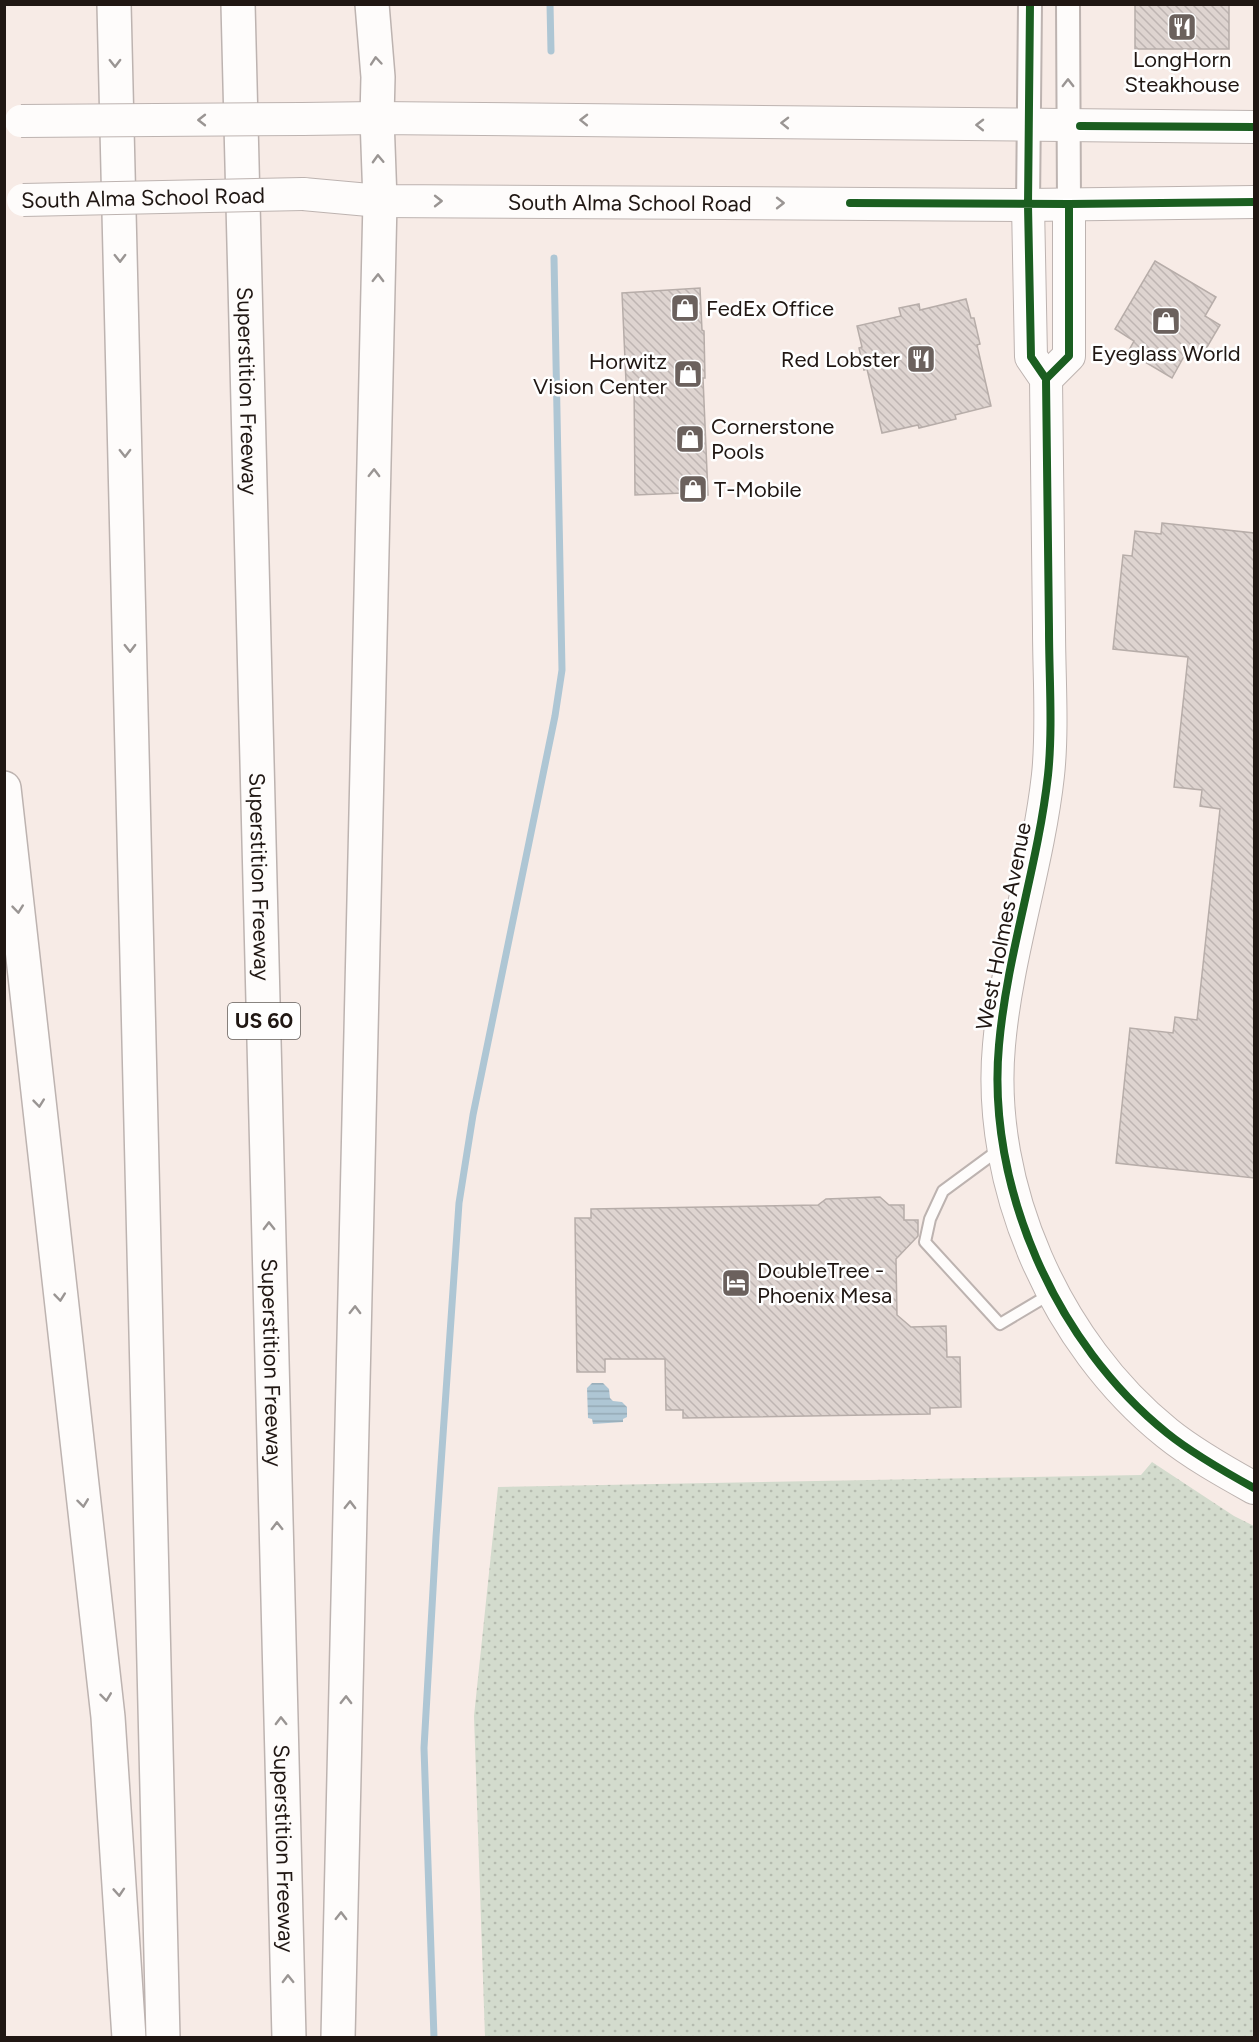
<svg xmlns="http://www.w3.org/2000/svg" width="1259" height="2042" font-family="Figtree,sans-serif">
  <defs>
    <pattern id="grass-dots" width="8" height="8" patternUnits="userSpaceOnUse" patternTransform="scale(1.5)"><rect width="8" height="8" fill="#d3dbcd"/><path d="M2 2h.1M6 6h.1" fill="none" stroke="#b5bbaf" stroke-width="1.8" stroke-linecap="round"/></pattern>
    <pattern id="water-rules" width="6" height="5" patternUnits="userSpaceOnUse" patternTransform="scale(1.5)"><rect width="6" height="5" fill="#aec6d4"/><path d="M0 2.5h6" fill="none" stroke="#95a9b5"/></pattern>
    <pattern id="building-back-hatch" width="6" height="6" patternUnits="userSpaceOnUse" patternTransform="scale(1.5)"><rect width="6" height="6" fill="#ded4d0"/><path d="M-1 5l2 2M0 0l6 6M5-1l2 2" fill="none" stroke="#beb5b2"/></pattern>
  </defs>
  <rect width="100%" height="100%" fill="#f7ebe6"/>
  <path fill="url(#grass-dots)" d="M1152,1462L1234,1516L1254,1526V2037H485L474,1716L498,1487L1141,1475Z"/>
  <path fill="url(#water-rules)" d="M592,1383H603L609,1389L610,1398L613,1401L622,1402L627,1407V1417L623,1419V1422L593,1424L592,1419L588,1418L587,1388Z"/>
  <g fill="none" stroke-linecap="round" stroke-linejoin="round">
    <path stroke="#aec6d4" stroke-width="7" d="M550,4L551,51
      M434,2038L424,1748L436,1537L459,1203L473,1115L555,716L562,670L554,258"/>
  </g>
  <path fill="url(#building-back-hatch)" stroke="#b7ada9" stroke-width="1.5" d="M1135,4H1229V49H1135Z
    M1155,261L1216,297L1205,316L1220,325L1200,359L1187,351L1172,378L1128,352L1134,341L1115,329Z
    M700,288L702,330L704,331L705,378H703L708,495L683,496V493L635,495L634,381L626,382L622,293Z
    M966,299L971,318H974L980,344L977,345L991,406L955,415L956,419L919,428L918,425L882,433L867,369L864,370L859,348L862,347L857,326L901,316L899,308L919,304L920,310Z
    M1162,523L1254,533V1178L1116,1163L1130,1028L1173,1033L1175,1017L1197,1020L1220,809L1200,806L1202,790L1174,787L1188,657L1113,649L1123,555L1132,556L1135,531L1161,534Z
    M880,1197L889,1205H904V1220H918V1236L896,1259L897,1315L911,1327L946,1326L947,1357H960L961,1407L930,1408V1414L683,1418V1410H666L665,1359H605V1372H577L575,1218H591V1209L818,1205L826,1199Z"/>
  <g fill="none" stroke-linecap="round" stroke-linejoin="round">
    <g stroke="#bdb3b0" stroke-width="14">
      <path id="lane" d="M1000,1149L943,1191L930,1219L925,1242L1000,1324L1052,1293"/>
    </g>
    <g stroke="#bdb3b0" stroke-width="26">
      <path id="street" d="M1068,4L1069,204
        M1028,205L1030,4"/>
    </g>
    <g stroke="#bdb3b0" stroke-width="34">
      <g id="secondary">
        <path d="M302,119L377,118L1254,127"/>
        <path id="s1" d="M303,194L380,201L1028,205L1254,202"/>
        <path d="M1028,205L1031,357L1046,379C1047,462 1048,545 1049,629C1049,676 1053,728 1048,775C1038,866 1007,954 999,1045C986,1186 1056,1344 1167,1433C1193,1454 1225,1472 1254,1488"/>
        <path d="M1046,379L1069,356V204"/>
      </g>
    </g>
    <g stroke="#bdb3b0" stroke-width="36">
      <g id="highway">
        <path d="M114,4L163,2038"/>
        <path id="s2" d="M238,4L289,2038"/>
        <path d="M4,788L108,1717L129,2038"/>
        <path d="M338,2038L380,201L377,118L378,77L372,4"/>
      </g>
    </g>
    <use href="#lane" stroke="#fefcfb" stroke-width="10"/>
    <use href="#street" stroke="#fefcfb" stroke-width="22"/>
    <use href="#secondary" stroke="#fefcfb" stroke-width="32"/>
    <use href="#highway" stroke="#fefcfb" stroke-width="33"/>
    <g stroke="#bdb3b0" stroke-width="34" stroke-linecap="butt">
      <g id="secondary-bridge">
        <path d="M21,121L302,119"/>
        <path id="s3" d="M23,200L303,194"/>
      </g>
    </g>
    <use href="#secondary-bridge" stroke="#fefcfb" stroke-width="32"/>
    <g stroke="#fff" stroke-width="11">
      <path id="cycleway" d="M1030,4L1028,205L1031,357L1046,379C1047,462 1048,545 1049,629C1049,676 1053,728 1048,775C1038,866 1007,954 999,1045C986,1186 1056,1344 1167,1433C1193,1454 1225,1472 1254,1488
        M1080,126L1254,127
        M850,203L1069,204L1254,202
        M1046,379L1069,356V204"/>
    </g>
    <use href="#cycleway" stroke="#1b5e20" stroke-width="8"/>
  </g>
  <defs><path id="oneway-chevron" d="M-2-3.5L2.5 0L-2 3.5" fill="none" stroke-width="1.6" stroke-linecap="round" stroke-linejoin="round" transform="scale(1.5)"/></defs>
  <g stroke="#9a9593">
    <use href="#oneway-chevron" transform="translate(376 61) rotate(-95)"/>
    <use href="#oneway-chevron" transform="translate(115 63) rotate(89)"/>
    <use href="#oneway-chevron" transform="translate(1068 83) rotate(-90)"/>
    <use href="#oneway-chevron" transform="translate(202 120) rotate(180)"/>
    <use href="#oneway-chevron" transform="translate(584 120) rotate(-179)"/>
    <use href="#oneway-chevron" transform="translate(785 123) rotate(-179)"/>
    <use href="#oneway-chevron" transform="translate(980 125) rotate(-179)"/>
    <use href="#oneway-chevron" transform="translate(378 159) rotate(-92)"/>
    <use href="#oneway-chevron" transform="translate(438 201)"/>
    <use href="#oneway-chevron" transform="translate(780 203)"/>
    <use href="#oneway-chevron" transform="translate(120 258) rotate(89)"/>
    <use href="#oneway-chevron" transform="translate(378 278) rotate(-89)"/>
    <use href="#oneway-chevron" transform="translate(125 453) rotate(89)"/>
    <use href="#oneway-chevron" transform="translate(374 473) rotate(-89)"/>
    <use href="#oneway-chevron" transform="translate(130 648) rotate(89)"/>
    <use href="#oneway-chevron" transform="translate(18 909) rotate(84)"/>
    <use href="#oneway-chevron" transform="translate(39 1103) rotate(84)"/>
    <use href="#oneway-chevron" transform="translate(269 1226) rotate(-91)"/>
    <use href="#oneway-chevron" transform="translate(60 1297) rotate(84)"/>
    <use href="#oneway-chevron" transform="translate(355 1310) rotate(-89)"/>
    <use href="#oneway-chevron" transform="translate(83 1503) rotate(83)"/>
    <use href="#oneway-chevron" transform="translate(350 1505) rotate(-89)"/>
    <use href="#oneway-chevron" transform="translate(277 1526) rotate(-91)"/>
    <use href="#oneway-chevron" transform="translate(106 1697) rotate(83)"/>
    <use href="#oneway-chevron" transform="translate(346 1700) rotate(-89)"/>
    <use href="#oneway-chevron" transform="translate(281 1721) rotate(-91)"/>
    <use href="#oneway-chevron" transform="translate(119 1892) rotate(86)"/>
    <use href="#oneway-chevron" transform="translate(341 1916) rotate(-89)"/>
    <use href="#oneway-chevron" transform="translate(288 1979) rotate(-91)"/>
  </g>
  <defs>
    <g id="restaurant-square" transform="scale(1.5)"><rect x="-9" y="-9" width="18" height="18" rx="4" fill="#6b615d" stroke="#fff"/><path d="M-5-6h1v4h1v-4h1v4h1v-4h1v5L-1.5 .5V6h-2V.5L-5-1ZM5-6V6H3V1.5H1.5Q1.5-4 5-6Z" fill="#fff"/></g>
    <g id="shop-square" transform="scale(1.5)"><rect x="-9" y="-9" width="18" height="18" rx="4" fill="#6b615d" stroke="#fff"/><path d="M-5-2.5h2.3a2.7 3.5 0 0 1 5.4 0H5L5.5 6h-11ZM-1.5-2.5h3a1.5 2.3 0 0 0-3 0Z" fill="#fff"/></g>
    <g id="hotel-square" transform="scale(1.5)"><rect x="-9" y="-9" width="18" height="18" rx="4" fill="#6b615d" stroke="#fff"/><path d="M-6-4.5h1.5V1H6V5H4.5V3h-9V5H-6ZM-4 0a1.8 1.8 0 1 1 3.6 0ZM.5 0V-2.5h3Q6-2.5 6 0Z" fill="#fff"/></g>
  </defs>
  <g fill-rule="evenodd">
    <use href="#restaurant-square" x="1182" y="27"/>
    <use href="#shop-square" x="685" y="308"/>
    <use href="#shop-square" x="1166" y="321"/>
    <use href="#restaurant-square" x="921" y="359"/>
    <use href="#shop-square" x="688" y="374"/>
    <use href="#shop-square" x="690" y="439"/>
    <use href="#shop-square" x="693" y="489"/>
    <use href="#hotel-square" x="736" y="1283"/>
  </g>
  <g text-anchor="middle" stroke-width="5" stroke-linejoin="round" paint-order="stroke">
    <rect fill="#fff" stroke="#635d5a" stroke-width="1.5" x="228" y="1003" width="72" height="36" rx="4.5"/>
    <g font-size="21" font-weight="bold" fill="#201713">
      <text x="264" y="1028">US 60</text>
    </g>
    <g font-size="22" fill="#201713" stroke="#fff" text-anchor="start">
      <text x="1182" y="67" text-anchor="middle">LongHorn<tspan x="1182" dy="25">Steakhouse</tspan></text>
      <text x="706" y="316">FedEx Office</text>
      <text x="1166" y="361" text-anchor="middle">Eyeglass World</text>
      <text x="900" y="367" text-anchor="end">Red Lobster</text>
      <text x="667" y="369" text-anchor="end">Horwitz<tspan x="667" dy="25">Vision Center</tspan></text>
      <text x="711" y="434">Cornerstone<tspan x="711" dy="25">Pools</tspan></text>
      <text x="714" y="497">T-Mobile</text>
      <text x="757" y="1278">DoubleTree -<tspan x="757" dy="25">Phoenix Mesa</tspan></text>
    </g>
    <g font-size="22" fill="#201713" stroke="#fff">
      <text dy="8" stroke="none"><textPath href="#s3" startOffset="120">South Alma School Road</textPath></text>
      <text dy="8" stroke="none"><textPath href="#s1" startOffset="327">South Alma School Road</textPath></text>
      <text dy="8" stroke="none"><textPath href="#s2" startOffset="387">Superstition Freeway</textPath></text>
      <text dy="8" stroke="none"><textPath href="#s2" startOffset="873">Superstition Freeway</textPath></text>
      <text transform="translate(1003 926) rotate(-79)" y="8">West Holmes Avenue</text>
      <text dy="8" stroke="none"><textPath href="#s2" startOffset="1359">Superstition Freeway</textPath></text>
      <text dy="8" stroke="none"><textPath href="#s2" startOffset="1845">Superstition Freeway</textPath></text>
    </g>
  </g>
  <rect width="1259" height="2042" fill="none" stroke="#201713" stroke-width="12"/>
</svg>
